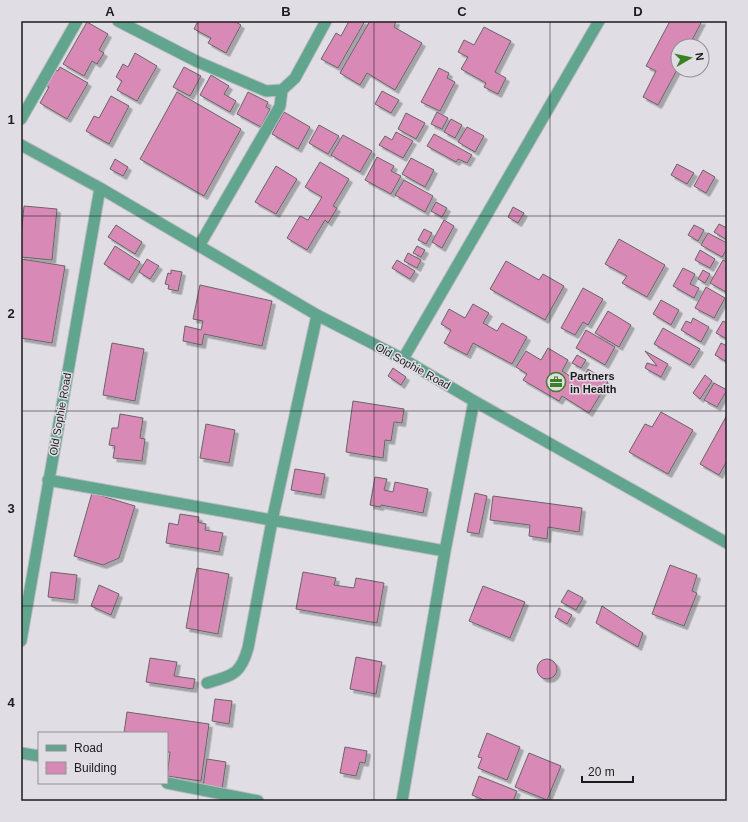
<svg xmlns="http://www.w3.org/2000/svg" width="748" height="822" font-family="Arial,sans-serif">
  <defs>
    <filter id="shadow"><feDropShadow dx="3.5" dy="3.5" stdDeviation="0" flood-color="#0004"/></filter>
  </defs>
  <rect width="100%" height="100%" fill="#e0dee4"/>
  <path fill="#d989b6" stroke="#6a6467" filter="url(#shadow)" d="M198,21H234L241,25L226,53L208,43L211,38L194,29Z
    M349,21H365L338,68L321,59L336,33L341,36Z
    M370,21H396L394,27L422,43L395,90L367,73L360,85L340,73Z
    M670,21H702L689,46H678V68L658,105L643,97L656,71L646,66Z
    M87,22L108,34L99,50L104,53L97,64L92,61L84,76L63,64Z
    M484,27L511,41L495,72L506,78L498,94L484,87L486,83L461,69L468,57L458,52L464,40L474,45Z
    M135,53L157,66L137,101L117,90L122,81L116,77L123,64L128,67Z
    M60,67L88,83L67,119L40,103L49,87L44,84L53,68L58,71Z
    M184,67L201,76L190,96L173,87Z
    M439,68L449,73L447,78L455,82L440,111L421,102Z
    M211,75L229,86L224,94L236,101L230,112L200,95Z
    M382,91L399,100L391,113L375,104Z
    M177,92L241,129L204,196L140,159Z
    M248,92L268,102L266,107L270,109L261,127L237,114Z
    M111,96L129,106L109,144L86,131L94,116L99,118Z
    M284,112L310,127L298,149L272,134Z
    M437,112L448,118L442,129L431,124Z
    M406,113L425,123L416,139L398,129Z
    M451,119L462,125L455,138L444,132Z
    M319,125L339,136L328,154L309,143Z
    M467,127L484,136L475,152L458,142Z
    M396,132L413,141L403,158L379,145L385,136L392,140Z
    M434,134L472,155L467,163L458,159L456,162L427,146Z
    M343,135L372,151L360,172L331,155Z
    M377,157L394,166L391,171L401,176L391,194L365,180Z
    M411,158L434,170L425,187L402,174Z
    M115,159L128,167L123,176L110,169Z
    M320,162L349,179L333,206L337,208L328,223L325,220L307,250L287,238L300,216L308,220L322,197L305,187Z
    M677,164L694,173L687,184L671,175Z
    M276,166L297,179L276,214L255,202Z
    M703,170L715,177L706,193L694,186Z
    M404,180L433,196L425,212L395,195Z
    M436,202L447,208L442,217L431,211Z
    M24,206L57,209L52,260L21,257V238Z
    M513,207L524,213L518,223L508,217Z
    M444,220L454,226L442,248L432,242Z
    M719,224L727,228V240L714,232Z
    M116,225L142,242L135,254L108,237Z
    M694,225L704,230L698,241L688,235Z
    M424,229L432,233L426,244L418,240Z
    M708,233L727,243V249L722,257L701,245Z
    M619,239L665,265L647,297L622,283L627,276L605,264Z
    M115,246L140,262L129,280L104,264Z
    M417,246L425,250L421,257L413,253Z
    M700,250L715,259L710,268L695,260Z
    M408,253L421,260L417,268L404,261Z
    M21,259L65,266L52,343L21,338Z
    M147,259L159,266L150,279L139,272Z
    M397,260L415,271L410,279L392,268Z
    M723,260L727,262V290L726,292L710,283Z
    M506,261L539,280L543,274L564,286L545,320L490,289Z
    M683,268L695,274L690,284L699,288L694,298L673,286Z
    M171,270L182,272L178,291L168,289L169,285L165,284L168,273L171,274Z
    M703,270L710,274L705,283L698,279Z
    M200,285L272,301L262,346L204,334L202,345L183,341L185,326L201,330L203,321L193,319Z
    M706,287L725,298L714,318L695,308Z
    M583,288L603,299L588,325L583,322L575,335L561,328Z
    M661,300L679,310L671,325L653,314Z
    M473,304L489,313L483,323L497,331L502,323L527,337L512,364L473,343L467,355L444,343L451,330L441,324L449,309L465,318Z
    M608,311L631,325L619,347L595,333Z
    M693,318L709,327L701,342L681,330L686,321L691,323Z
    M723,321L727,323V339L716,333Z
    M663,328L700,349L690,365L654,344Z
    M586,330L615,347L605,365L576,348Z
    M112,343L144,349L135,401L103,395Z
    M721,343L727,346V362L715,355Z
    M548,348L568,360L562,371L573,378L577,373L583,377L588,369L608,382L589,413L562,396L559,401L523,380L527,374L516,367L526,351L541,360Z
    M645,351L668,364L661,377L645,368L647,363L657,366Z
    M577,355L586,360L581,368L572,363Z
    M393,368L406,377L401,385L388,376Z
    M705,375L712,381L700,399L693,393Z
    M714,383L727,390L717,407L704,400Z
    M353,401L404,409L402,423L394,422L391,441L385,440L383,458L346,452Z
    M661,412L693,430L668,474L629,452L645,424L652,427Z
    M120,414L143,418L140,438L145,439L142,461L113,458L115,446L109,445L112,428H118Z
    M727,415V461L719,475L700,464Z
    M206,424L235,430L229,463L200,458Z
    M295,469L325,474L321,495L291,490Z
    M375,477L387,479L384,490L393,492L395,482L428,489L423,513L381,505L380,507L370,505Z
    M92,493L135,506L119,558L103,565L74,556Z
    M475,493L487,496L479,534L467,532Z
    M493,496L582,508L579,532L548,527L547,539L529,536L530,525L490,520Z
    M180,514L199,517L198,522L206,524L205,530L223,533L219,552L166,543L169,523L178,525Z
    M670,565L697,575L692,591L697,593L684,626L652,614Z
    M197,568L229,574L218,634L186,628Z
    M51,572L77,575L74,600L48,597Z
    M303,572L336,578L334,585L354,588L356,578L384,583L377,623L296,609Z
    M99,585L119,594L111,615L91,606Z
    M483,586L525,602L510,638L469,621Z
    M568,590L583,598L576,610L561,602Z
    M602,606L643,633L638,647L596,623Z
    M559,608L572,615L567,624L555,617Z
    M356,657L382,662L376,694L350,689Z
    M150,658L177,662L174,676L195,679L193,689L146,682Z
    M537 669a10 10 0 1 1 20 0a10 10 0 1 1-20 0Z
    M215,699L232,701L229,724L212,721Z
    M127,712L209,724L201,781L167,776L170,752H167V733H124Z
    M487,733L520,747L507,780L478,768L482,758L478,757Z
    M345,747L367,751L365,763L360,762L356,776L340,773Z
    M529,753L561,766L547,800L515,787Z
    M207,759L226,762L222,789L203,787Z
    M479,776L517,791L513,801H486L472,795Z"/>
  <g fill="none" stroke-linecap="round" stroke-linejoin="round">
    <g stroke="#bdbbc0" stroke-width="13">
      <path id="minor" d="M118,21L198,62L266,91L282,90L295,78L326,21
        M21,119L77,21
        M21,145L100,188L317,315L403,359L474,401L727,543
        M199,246L280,106L282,90
        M403,359L599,21
        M48,480L445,551
        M21,641L100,188
        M207,683C232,675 240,676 248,648L272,521L317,315
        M21,753L39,756
        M167,783L258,801
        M402,801L445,551L474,401"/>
    </g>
    <use href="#minor" stroke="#62a58f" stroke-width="11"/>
  </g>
  <path fill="none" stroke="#1c1b1d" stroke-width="1" stroke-opacity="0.55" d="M198,21V801M374,21V801M550,21V801M21,216H727M21,411H727M21,606H727"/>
  <defs>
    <g id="office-ring" transform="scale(1)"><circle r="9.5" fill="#e0dee4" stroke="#3b8227" stroke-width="1.5"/><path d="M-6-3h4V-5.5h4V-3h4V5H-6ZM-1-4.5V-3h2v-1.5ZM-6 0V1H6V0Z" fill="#3b8227"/></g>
  </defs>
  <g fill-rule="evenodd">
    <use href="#office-ring" x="556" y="382"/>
  </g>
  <g text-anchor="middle" stroke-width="3" stroke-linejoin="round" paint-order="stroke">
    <g font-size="11" fill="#1c1b1d" stroke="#e0dee4">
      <text transform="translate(413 366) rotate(29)" y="4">Old Sophie Road</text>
      <text transform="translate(60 414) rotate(-80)" y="4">Old Sophie Road</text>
    </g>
    <g font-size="11" font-weight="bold" fill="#1c1b1d" stroke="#e0dee4" text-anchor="start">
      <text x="570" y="380">Partners<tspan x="570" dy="13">in Health</tspan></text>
    </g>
  </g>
  <rect width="748" height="822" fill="none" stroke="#e0dee4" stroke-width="44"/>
  <rect x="38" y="732" width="130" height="52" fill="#e0dee4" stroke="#929094"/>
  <rect x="46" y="745" width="20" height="6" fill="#62a58f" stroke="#929094"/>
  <text x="74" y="752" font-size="12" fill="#1c1b1d">Road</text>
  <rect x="46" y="762" width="20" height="12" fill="#d989b6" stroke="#929094"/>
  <text x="74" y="772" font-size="12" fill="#1c1b1d">Building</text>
  <g transform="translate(690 58) rotate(81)"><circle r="19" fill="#e0dee4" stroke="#929094"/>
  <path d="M0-3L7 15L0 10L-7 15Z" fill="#3b8227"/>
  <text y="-6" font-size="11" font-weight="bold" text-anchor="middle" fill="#1c1b1d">N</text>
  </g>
  <path d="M582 776v6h51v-6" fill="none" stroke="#1c1b1d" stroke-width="2"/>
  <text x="588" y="776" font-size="12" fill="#1c1b1d" stroke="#e0dee4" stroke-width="3" paint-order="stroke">20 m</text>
  <rect x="22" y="22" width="704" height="778" fill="none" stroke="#1c1b1d" stroke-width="1.5"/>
  <g font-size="13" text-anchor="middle" font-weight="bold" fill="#1c1b1d">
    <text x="110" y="16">A</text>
    <text x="286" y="16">B</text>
    <text x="462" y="16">C</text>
    <text x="638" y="16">D</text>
    <text x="11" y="124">1</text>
    <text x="11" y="318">2</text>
    <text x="11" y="513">3</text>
    <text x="11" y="707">4</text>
  </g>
</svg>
